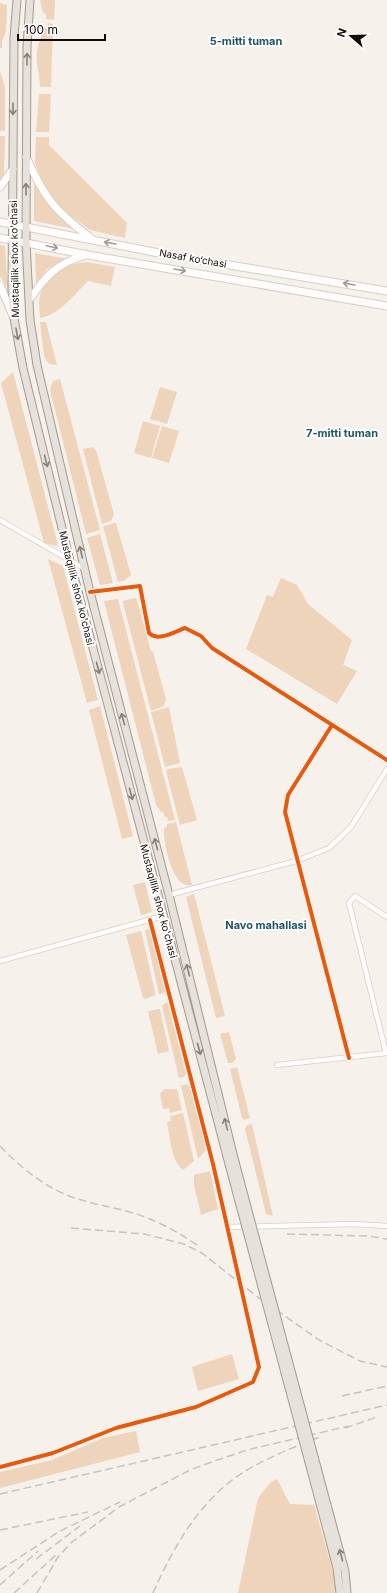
<svg xmlns="http://www.w3.org/2000/svg" width="387" height="1593" font-family="Inter,sans-serif">
  <rect width="100%" height="100%" fill="#f7f1ec"/>
  <path fill="#eed4ba" d="M40,0H55L54,20L46,19V14L43,13Z
    M0,3L7,5L6,31L2,42V48H0Z
    M48,23L53,24L51,87H40C39,65 32,57 42,35L44,34L45,28H47Z
    M0,71L5,87V131H0Z
    M39,94H51L49,132H36Z
    M0,136H5L4,174L0,179Z
    M36,137H49V145L127,223L125,238L90,230L59,207L48,193L35,164Z
    M34,181C45,203 54,214 74,229L34,221Z
    M0,245L5,246L8,288L0,276Z
    M35,253L67,259L47,269L36,284Z
    M87,262L115,267L111,286L88,281C75,294 59,315 40,318C40,311 38,302 40,296C46,273 66,264 87,262Z
    M40,322H46L57,365L49,364L44,356Z
    M13,372L58,545L56,546L44,543L1,383Z
    M60,379L100,530L86,534L50,390L53,381Z
    M160,387L177,392L167,424L150,419Z
    M143,421L160,426L151,458L134,453Z
    M162,426L179,431L169,463L152,458Z
    M93,447L96,450L114,514L111,521L102,524L83,449Z
    M116,523L131,575L125,580L118,582L103,526Z
    M100,534L113,583L100,585L87,538Z
    M48,559L63,566L98,700L87,703Z
    M281,578L297,585L308,604L352,640L343,665L357,671L337,704L246,649L267,595L273,597Z
    M135,598L137,600L151,651L153,652L166,699L164,706L151,711L123,603V601Z
    M118,599L175,820L168,821L167,817H165L163,812H161L156,805L104,601Z
    M100,706L133,836L122,839L89,710Z
    M169,707L180,763L165,767L151,712Z
    M182,767L197,820L180,825L166,771L168,769Z
    M176,822L192,885C172,890 163,842 164,828L167,827V824Z
    M145,882L152,912L141,915L133,885Z
    M194,894L225,1016L216,1018L186,897Z
    M149,929L166,991L161,994H159L145,930Z
    M141,931L155,992V995L146,999L143,998L126,935Z
    M167,1002L168,1003L186,1074L184,1077L179,1078L162,1006Z
    M160,1009L169,1051L158,1054L148,1011Z
    M229,1032L236,1059L232,1063H228L220,1034Z
    M237,1067L250,1118L244,1120L242,1118L230,1069Z
    M187,1084L190,1087L206,1145L205,1151L198,1159L181,1086Z
    M164,1089H177L182,1110L170,1113L169,1108L163,1109L160,1094Z
    M183,1113L194,1161L183,1170C171,1160 170,1137 167,1122L171,1121L170,1116Z
    M252,1124L273,1216L266,1214L245,1129L247,1125Z
    M210,1171L218,1209L201,1215L194,1185V1175Z
    M232,1354L239,1379L198,1391L192,1367Z
    M136,1431L140,1452L0,1488V1472L52,1460L103,1438Z
    M277,1479L290,1504L314,1505L335,1579V1593H238L258,1498L271,1482Z"/>
  <g fill="none" stroke-linecap="round" stroke-linejoin="round">
    <g stroke="#d6cec8" stroke-width="6">
      <path id="minor" d="M0,520L85,569
        M90,592L140,586L149,633C158,642 174,632 185,628L201,636L212,648L387,760
        M332,725L288,795L285,812L349,1058
        M169,895L296,861L329,848L351,827L387,769
        M0,961L163,916
        M386,1053L349,903L355,896L387,917
        M277,1065L387,1053
        M228,1227L354,1224L387,1226
        M0,1467L53,1453L116,1428L196,1407L253,1382L259,1367L213,1164L150,920"/>
    </g>
    <g stroke="#d6cec8" stroke-width="9">
      <path id="secondary" d="M26,157C45,199 55,211 91,238
        M0,187L13,169
        M0,222L169,255L387,291
        M0,238L88,255L387,306
        M0,285L13,316
        M30,299C46,275 58,263 86,255"/>
    </g>
    <g stroke="#a4998d" stroke-width="9">
      <path id="primary" d="M17,0L14,37L12,289L14,318L23,368L70,561L229,1164
        M30,0L27,46L26,242L30,320L37,365L90,592L169,895L235,1162
        M327,1505L345,1571L347,1593
        M321,1507L337,1568L340,1593"/>
    </g>
    <use href="#minor" stroke="#fefdfc" stroke-width="4.5"/>
    <use href="#secondary" stroke="#fefdfc" stroke-width="7"/>
    <use href="#primary" stroke="#e7e1db" stroke-width="7"/>
    <path stroke="#c6c3c2" stroke-width="1.5" stroke-dasharray="8 4" stroke-linecap="butt" d="M0,1146C20,1167 42,1185 69,1196C87,1203 107,1206 126,1211C153,1218 177,1231 200,1247
      M71,1228L144,1234L184,1244L202,1253L255,1295L319,1340L360,1361L387,1367
      M287,1234L367,1236L387,1239
      M342,1396L387,1386
      M345,1428L377,1417
      M0,1494L387,1405
      M0,1530L88,1512
      M36,1559L80,1526
      M0,1570L60,1531L120,1502
      M0,1585L38,1551
      M14,1593L57,1554
      M37,1593L58,1557L72,1542L119,1507L190,1470L217,1460L247,1450L349,1426
      M153,1593C175,1543 205,1491 256,1465C276,1454 299,1445 320,1437"/>
    <g stroke="#a4998d" stroke-width="9" stroke-linecap="butt">
      <path id="primary-bridge" d="M235,1162L327,1505
        M229,1164L321,1507"/>
    </g>
    <use href="#primary-bridge" stroke="#e7e1db" stroke-width="7"/>
    <g stroke="#fff" stroke-width="6">
      <path id="cycleway" d="M90,592L140,586L149,633C158,642 174,632 185,628L201,636L212,648L387,760
        M332,725L288,795L285,812L349,1058
        M0,1467L53,1453L116,1428L196,1407L253,1382L259,1367L213,1164L150,920"/>
    </g>
    <use href="#cycleway" stroke="#e8590c" stroke-width="4"/>
  </g>
  <defs><path id="oneway-shaft" d="M-6 0H5M1.5-3L5.5 0L1.5 3" fill="none" stroke-width="1.6" stroke-linecap="round" stroke-linejoin="round"/></defs>
  <g stroke="#88817a">
    <use href="#oneway-shaft" transform="translate(27 59) rotate(-89)"/>
    <use href="#oneway-shaft" transform="translate(13 109) rotate(90)"/>
    <use href="#oneway-shaft" transform="translate(26 189) rotate(-91)"/>
    <use href="#oneway-shaft" transform="translate(17 334) rotate(80)"/>
    <use href="#oneway-shaft" transform="translate(46 461) rotate(76)"/>
    <use href="#oneway-shaft" transform="translate(81 552) rotate(-103)"/>
    <use href="#oneway-shaft" transform="translate(98 668) rotate(75)"/>
    <use href="#oneway-shaft" transform="translate(123 719) rotate(-105)"/>
    <use href="#oneway-shaft" transform="translate(131 794) rotate(75)"/>
    <use href="#oneway-shaft" transform="translate(156 844) rotate(-105)"/>
    <use href="#oneway-shaft" transform="translate(188 970) rotate(-104)"/>
    <use href="#oneway-shaft" transform="translate(199 1049) rotate(75)"/>
    <use href="#oneway-shaft" transform="translate(226 1124) rotate(-104)"/>
    <use href="#oneway-shaft" transform="translate(341 1555) rotate(-105)"/>
  </g>
  <g stroke="#a09c99">
    <use href="#oneway-shaft" transform="translate(110 243) rotate(-170)"/>
    <use href="#oneway-shaft" transform="translate(52 247) rotate(12)"/>
    <use href="#oneway-shaft" transform="translate(180 270) rotate(10)"/>
    <use href="#oneway-shaft" transform="translate(349 284) rotate(-170)"/>
  </g>
  <g text-anchor="middle" stroke-width="4" stroke-linejoin="round" paint-order="stroke">
    <g font-size="10" fill="#140b04" stroke="#fff">
      <text transform="translate(193 258) rotate(10)" y="4">Nasaf ko‘chasi</text>
      <text transform="translate(14 259) rotate(-91)" y="4">Mustaqillik shox ko'chasi</text>
      <text transform="translate(77 588) rotate(76)" y="4">Mustaqillik shox ko'chasi</text>
      <text transform="translate(159 901) rotate(75)" y="4">Mustaqillik shox ko'chasi</text>
    </g>
    <g font-size="11" font-weight="bold" fill="#205763" stroke="#fff">
      <text x="246" y="45">5-mitti tuman</text>
      <text x="342" y="437">7-mitti tuman</text>
      <text x="266" y="929">Navo mahallasi</text>
    </g>
  </g>
  <g transform="translate(351 36) rotate(290)" stroke="#ffffff" stroke-width="3" paint-order="stroke">
  <path d="M0-3L7 15L0 10L-7 15Z" fill="#140b04"/>
  <text y="-6" font-size="11" font-weight="bold" text-anchor="middle" fill="#140b04">N</text>
  </g>
  <path d="M18 34v6h87v-6" fill="none" stroke="#140b04" stroke-width="2"/>
  <text x="24" y="34" font-size="12" fill="#140b04" stroke="#ffffff" stroke-width="3" paint-order="stroke">100 m</text>
</svg>
